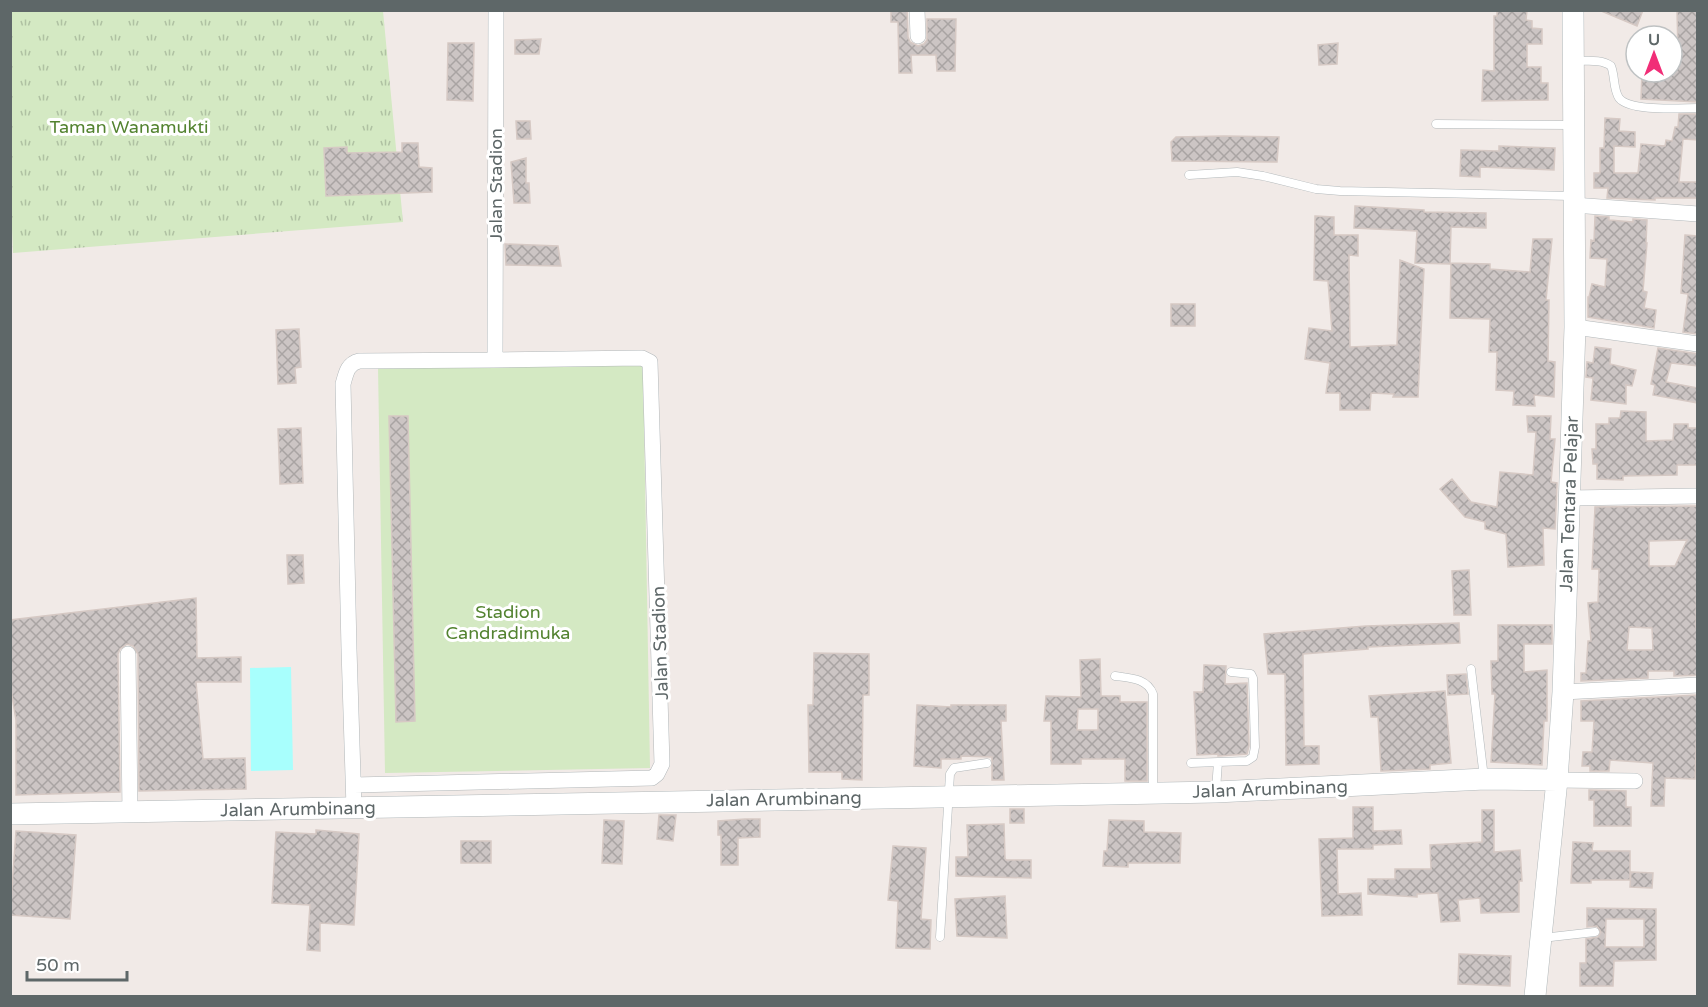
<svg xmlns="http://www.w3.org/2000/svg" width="1708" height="1007" font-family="'Varela Round',sans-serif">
  <defs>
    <pattern id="park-tufts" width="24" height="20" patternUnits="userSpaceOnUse" patternTransform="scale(1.5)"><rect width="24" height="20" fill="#d4e9c3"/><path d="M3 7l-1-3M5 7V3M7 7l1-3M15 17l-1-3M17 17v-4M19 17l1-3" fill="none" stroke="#afc1a2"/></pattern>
    <pattern id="building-cross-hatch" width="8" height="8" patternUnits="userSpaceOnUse" patternTransform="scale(1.5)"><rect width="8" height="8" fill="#ccc5c4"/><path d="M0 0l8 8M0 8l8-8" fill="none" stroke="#a9a4a3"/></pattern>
  </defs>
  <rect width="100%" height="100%" fill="#f1eae7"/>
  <path fill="url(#park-tufts)" d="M11,11H383L403,222L13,253L12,229L11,228Z"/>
  <path fill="#d4e9c3" d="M643,363L650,768L385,773L378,368Z"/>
  <path fill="#a8fffd" d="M291,667L293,770L251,771L250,668Z"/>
  <path fill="url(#building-cross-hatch)" stroke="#d6c9c4" stroke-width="1.5" fill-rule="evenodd" d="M891,10H907L908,37L910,42L918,46L924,44L927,40V19H956L955,71H937L936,55H911L912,73H899L898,22H891Z
    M1497,10H1527L1526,20L1532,21V28L1542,29V44H1527V67H1541V83H1548V100L1482,101L1483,70L1494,71V16H1497Z
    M1599,10H1643L1637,26Z
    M1677,10H1698V102L1641,99L1642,72H1672V52L1678,53Z
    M541,39L539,54H515V40Z
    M448,43H474L473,101L447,100Z
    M1338,43L1337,64L1319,65L1318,45Z
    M1679,114H1698V140L1683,139L1679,182H1698V198H1655V200L1607,198L1608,188H1594V173H1600V148H1604L1605,118L1620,119L1619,131L1635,132V147L1614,146V173H1638L1641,144L1665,146L1666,140L1672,141L1675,127H1678Z
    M516,121H530L531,139H517Z
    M1224,136L1279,137L1277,162L1172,161L1171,142L1176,137Z
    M402,143H418L419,167L432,168V192L326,196L324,148L347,147V153L402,152Z
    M1499,146L1555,148L1554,170L1480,167V177L1460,176L1461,150L1499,151Z
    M526,158V183H529L530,203H514L511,162Z
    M1355,206L1424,210V212L1486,213V228L1451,227L1450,264L1415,263L1417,231L1354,228Z
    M1315,216L1334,217V235H1358V256L1349,255L1350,347L1397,345L1400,260L1424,269L1418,397H1393L1394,394L1371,393L1370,410H1340V393H1326L1330,363L1305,359L1309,328L1332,331L1328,281L1314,280Z
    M1595,216L1609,217V220L1633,222V219L1647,220L1646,243H1647L1643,291L1647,292L1644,308L1656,310L1654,328L1588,317V297H1589L1592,284L1605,287L1607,259L1590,258L1591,240L1594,241Z
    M1685,235L1698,236V334L1683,332L1688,294L1681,293Z
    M1533,239H1552L1546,300H1549L1548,361L1555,362L1554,397L1534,395L1535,406L1513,405L1514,391L1496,390L1497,352H1489L1490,319L1450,318L1451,263L1490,264V269L1530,272Z
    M505,244L558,246L561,266L506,265Z
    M1171,304H1195V326H1171Z
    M299,329L301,367L295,368L296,383L278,384L276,330Z
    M1595,347L1611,349L1610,364L1636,370L1632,386L1626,385V404L1591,400L1593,378L1586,377L1587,362L1593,363Z
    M1658,348L1698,354V366L1671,363L1666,382L1698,388V403L1653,395L1655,385L1651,384Z
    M1621,411L1646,412V441L1673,440L1674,424H1688V428H1698V465H1677V475L1623,476V480L1597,479V464H1593L1592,449H1596V424H1609V418H1620Z
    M389,416H408L415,721L396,722Z
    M1527,416H1551L1550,439H1555L1551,482L1557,483L1555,529L1543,528L1544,565L1508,567L1506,534L1485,529V522L1465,517L1440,489L1452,479L1471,502L1497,507L1500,472L1533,475L1536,432H1528Z
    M301,428L303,483L280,484L278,429Z
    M1698,506L1696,628H1698V675L1674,676V671H1648V678L1581,681V673H1586L1588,641H1591L1588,603L1598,602L1599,569H1592L1595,507ZM1687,540L1675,566H1649V541ZM1629,627L1652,628L1653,650H1627Z
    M287,555H303L304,583L288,584Z
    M1469,570L1471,615H1454L1452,571Z
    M196,598L197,658L241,657V682H196L203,759L245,758L246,789L139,791L138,654L133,646L127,644L120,649L118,654L120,792L16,795V720L11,690L10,620Z
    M1459,623L1460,643L1368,647V649L1303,654L1304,746H1319V764L1286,765L1285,674H1268L1264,634L1366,626Z
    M1498,625H1552V644H1524V672L1547,670V721H1544L1542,765L1491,762L1495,694H1492L1491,661H1498Z
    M814,653L869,654V695H863L862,780L842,779V772H809L808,705H813Z
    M1100,659L1101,696H1120V702H1147V781H1125V759H1081V764H1051V721H1044L1046,696L1081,697L1080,660ZM1078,709H1098V730H1077Z
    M1204,665L1226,666L1225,684L1247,683L1249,746L1247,754L1218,756V754L1197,755L1194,692H1203Z
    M1466,674L1468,694L1448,695L1447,675Z
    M1445,691L1451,763L1430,765V769L1381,771L1378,717H1371L1369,696Z
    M1698,695L1695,779L1665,778L1664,806H1651L1653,763L1610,760L1609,771H1590V766H1582L1583,752H1592L1594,721H1581V701Z
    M917,705L951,707V705H1006V721H1001L1004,780H992V757L961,756V759H941V768L914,766Z
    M1589,790L1626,791V807H1631V826H1594V800H1589Z
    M1353,807H1373V831L1401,830L1402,844L1373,845V849H1337L1338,894L1361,893L1362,915L1322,916L1319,839L1353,838Z
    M1010,809H1024V823H1010Z
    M1482,810H1494V852L1520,850L1522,881H1519V912L1481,913L1480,898L1458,900L1460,921L1441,922L1438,893L1417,894V897L1368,894V879H1395V869H1431L1430,845L1482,842Z
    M659,815H676L673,841L657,839Z
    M745,819H760V837L738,838V865H721V835H718V821Z
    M604,820L624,821L622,864L602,863Z
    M1109,820L1144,821V832L1181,833L1180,863H1128V867L1103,866L1104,851H1107Z
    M1004,824L1005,858L1006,860H1031V878L956,876V857H968L967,825Z
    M316,830L359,834L354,925L320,923V951L307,950L310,905L272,903L276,832L316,834Z
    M16,831L76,835L70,919L10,915Z
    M461,841H491V863H461Z
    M1573,842L1593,843L1592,851H1630V880H1591V883H1571Z
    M893,846L926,848L921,919L931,920L930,949L896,948L898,901L888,900Z
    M1631,872L1653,873L1652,888L1630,887Z
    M1005,896L1007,938L957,936L955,899Z
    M1587,908L1656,909V960L1614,961L1613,986H1580V963H1586V939L1598,937L1601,932L1597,926L1587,927ZM1606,919H1644V947H1605Z
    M1459,954L1511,956L1510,986L1458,984Z"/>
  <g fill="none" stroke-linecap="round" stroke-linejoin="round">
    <g stroke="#b2b8ba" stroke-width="9">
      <path id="service" d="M1576,61C1588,61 1602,59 1611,66C1615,75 1613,89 1619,98C1630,112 1680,108 1698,108
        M1436,124L1573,125
        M1189,175L1237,172L1263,176L1316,189L1340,191L1572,196
        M1471,669L1484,778
        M1115,676C1130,678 1147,678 1153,694V791
        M1218,762L1247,761L1253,757L1255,747L1253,678L1251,674L1231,672
        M1191,763L1218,762L1216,790
        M940,937L950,774L954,768L987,763
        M1542,938L1595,932"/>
    </g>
    <g stroke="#b2b8ba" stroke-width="16">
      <path id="minor" d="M917,10L918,36
        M1573,205L1698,214
        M1575,327L1698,344
        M1569,498L1698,496
        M128,654L130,813
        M1563,692L1698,685
        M1557,780L1635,781
        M354,785L652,778L657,774L662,764L650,362L642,358L495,360
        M354,808L349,649L343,384C346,374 347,364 359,361L495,360L496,10"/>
    </g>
    <g stroke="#b1b8ba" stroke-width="22">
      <path id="secondary" d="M10,814L1216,792L1485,779L1557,780
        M1535,996L1557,780L1563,692L1575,327L1573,10"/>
    </g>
    <use href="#service" stroke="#fff" stroke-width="8"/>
    <use href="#minor" stroke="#fff" stroke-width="15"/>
    <use href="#secondary" stroke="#fff" stroke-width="21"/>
  </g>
  <g text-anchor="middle" stroke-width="6" stroke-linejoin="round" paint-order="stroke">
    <g font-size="18" fill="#538330" stroke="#fff">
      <text x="129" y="133">Taman Wanamukti</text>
      <text x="508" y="618">Stadion<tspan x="508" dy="21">Candradimuka</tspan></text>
    </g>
    <g font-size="18" fill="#5e6768" stroke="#fff">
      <text transform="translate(496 185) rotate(-90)" y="6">Jalan Stadion</text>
      <text transform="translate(1569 504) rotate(-88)" y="6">Jalan Tentara Pelajar</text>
      <text transform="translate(660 643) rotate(-92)" y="6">Jalan Stadion</text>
      <text transform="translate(1270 789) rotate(-2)" y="6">Jalan Arumbinang</text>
      <text transform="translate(784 799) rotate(-1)" y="6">Jalan Arumbinang</text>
      <text transform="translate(298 809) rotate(-1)" y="6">Jalan Arumbinang</text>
    </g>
  </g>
  <rect width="1708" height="1007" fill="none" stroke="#5e6768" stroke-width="24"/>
  <g transform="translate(1654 54)"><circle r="28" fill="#ffffff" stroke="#bfc2c3" stroke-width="1.5"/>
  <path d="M0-4.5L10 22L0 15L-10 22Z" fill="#f12d77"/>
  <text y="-9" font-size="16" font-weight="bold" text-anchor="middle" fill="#5e6768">U</text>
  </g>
  <path d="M27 971v9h100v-9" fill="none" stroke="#5e6768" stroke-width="3"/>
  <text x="36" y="971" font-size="18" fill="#5e6768" stroke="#ffffff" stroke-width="4.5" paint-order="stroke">50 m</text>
</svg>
